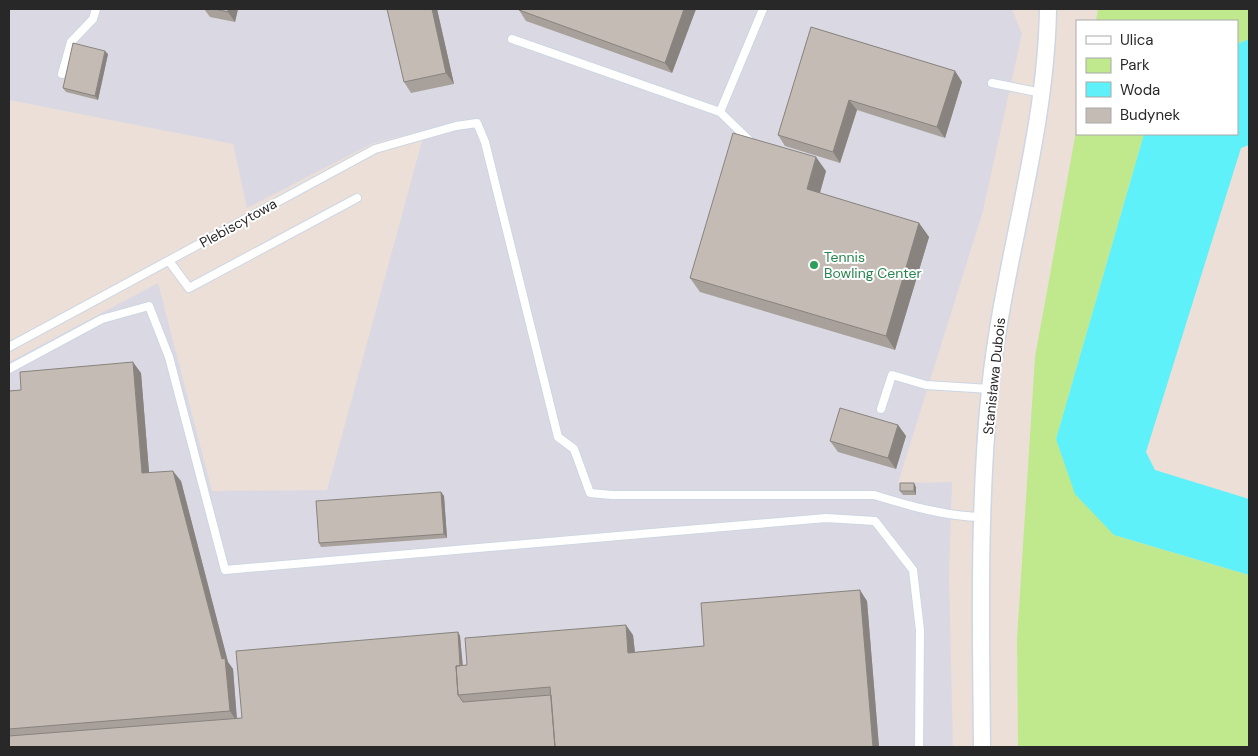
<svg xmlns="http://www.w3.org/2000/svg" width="1258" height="756" font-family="'DM Sans',sans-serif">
  <rect width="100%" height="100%" fill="#ecdfd8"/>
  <path fill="#dad9e3" d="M9,9H1012L1022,34L983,211L898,483L952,482L949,576L953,747H9V362L158,283L212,491L327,490L425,130L371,144L247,208L233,144L9,100Z"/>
  <path fill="#c0e98e" d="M1098,9H1249V39L1237,44V21H1096Z
    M1077,126V134H1144L1056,439L1114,535L1249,575V747H1018L1017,639L1035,357Z"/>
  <path fill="#5ff1f9" d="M1249,39V145L1241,148L1146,452L1155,470L1249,499V575L1114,535L1075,494L1056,439L1144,134H1237V44Z"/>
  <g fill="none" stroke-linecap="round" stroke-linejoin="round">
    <g stroke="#cdd6e3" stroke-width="10">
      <path id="lane" d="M512,39L720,112L763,9
        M62,74L71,42L93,19L96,9
        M992,83L1042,93
        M720,112L751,142
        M169,261L189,288L357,198
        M9,347L375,149L456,126L477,123L485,142L558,437L574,449L590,493L612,495H874C910,506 944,516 982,517
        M9,369L102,319L149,306L169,357L225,570L826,518L875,521L913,570L920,630L919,747
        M881,409L892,375L926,385L990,389"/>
    </g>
    <g stroke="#cdd6e3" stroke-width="19">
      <path id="street" d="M982,747C981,628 978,508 990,389C1003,261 1046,137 1048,9"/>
    </g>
    <use href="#lane" stroke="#fff" stroke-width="8"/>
    <use href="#street" stroke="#fff" stroke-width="16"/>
  </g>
  <path fill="#a8a19b" d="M204,9H238L235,22L210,17Z
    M437,9L454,84L411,93L404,82Z
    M696,9L672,73L526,21L519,10Z
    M811,27L955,71L962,82L945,138L857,110L840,163L785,146L778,135Z
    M108,54L98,100L66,92L63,88Z
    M826,171L820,193L919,223L929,237L895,350L700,292L690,278Z
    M141,373L149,473L181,481L228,662L233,669L237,718H242L458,632L460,636L463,666L633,635L635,652L704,646L867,601L879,747H9V391L21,390Z
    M898,425L906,436L896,469L838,452L830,441Z
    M916,487V495H903L900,491Z
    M441,492L444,496L447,538L321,547L319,543Z"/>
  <path fill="#88837e" d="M228,9H238L235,22L228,12Z
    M432,9H437L454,84L446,73Z
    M684,9H696L672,73L665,63Z
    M105,51L108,54L98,100L95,96Z
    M955,71L962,82L945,138L937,127Z
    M849,100L857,110L840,163L833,152Z
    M816,157L826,171L817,203L807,189Z
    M919,223L929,237L895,350L886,336Z
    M133,362L141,373L150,484L142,473Z
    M898,425L906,436L896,469L888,458Z
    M173,471L181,481L228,662L233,669L237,722L230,711L222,659Z
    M914,483L916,487V495L914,491Z
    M441,492L444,496L447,538L444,534Z
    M860,590L867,601L879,747H873Z
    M626,625L633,635L636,663L628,653Z
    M458,632L460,636L465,694L463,695Z"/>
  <path fill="#c3bbb4" stroke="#88837e" d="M215,9H228V12Z
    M387,9H432L446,73L404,82Z
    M519,9H684L665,63L519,10Z
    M811,27L955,71L937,127L849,100L833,152L778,135Z
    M73,43L105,51L95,96L63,88Z
    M733,133L816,157L807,189L919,223L886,336L690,278Z
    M133,362L142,473L173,471L222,659L225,658L230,711L9,729V391L21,390L20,372Z
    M840,408L898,425L888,458L830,441Z
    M900,483H914V491H900Z
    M441,492L444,534L319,543L316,501Z
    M860,590L873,747H555L550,687L458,695L456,666L467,665L465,638L626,625L628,653L704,646L701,603Z
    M458,632L460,666H456L458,695L463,702L551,695L555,747H9V736L242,718L236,651Z"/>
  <circle fill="#2e9e5b" stroke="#fff" stroke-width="2" cx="814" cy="265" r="5"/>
  <g text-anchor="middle" stroke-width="4" stroke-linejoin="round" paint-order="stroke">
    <g font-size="14" fill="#282828" stroke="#fff">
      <text transform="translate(238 223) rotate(-29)" y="5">Plebiscytowa</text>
      <text transform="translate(994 376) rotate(-84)" y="5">Stanisława Dubois</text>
    </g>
    <g font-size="14" fill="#27864d" stroke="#fff" text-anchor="start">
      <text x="824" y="262">Tennis<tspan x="824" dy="16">Bowling Center</tspan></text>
    </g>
  </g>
  <rect width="1258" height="756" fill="none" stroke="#282828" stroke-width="20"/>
  <rect x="1076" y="20" width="162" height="115" fill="#ffffff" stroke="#a9a9a9"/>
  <rect x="1086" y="36" width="25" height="8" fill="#ffffff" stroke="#a9a9a9"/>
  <text x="1120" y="45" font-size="15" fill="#282828">Ulica</text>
  <rect x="1086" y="58" width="25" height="15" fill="#c0e98e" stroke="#a9a9a9"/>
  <text x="1120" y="70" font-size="15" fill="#282828">Park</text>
  <rect x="1086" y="82" width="25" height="15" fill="#5ff1f9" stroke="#a9a9a9"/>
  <text x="1120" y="95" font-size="15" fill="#282828">Woda</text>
  <rect x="1086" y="108" width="25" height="15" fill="#c3bbb4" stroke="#a9a9a9"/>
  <text x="1120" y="120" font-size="15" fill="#282828">Budynek</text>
</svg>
